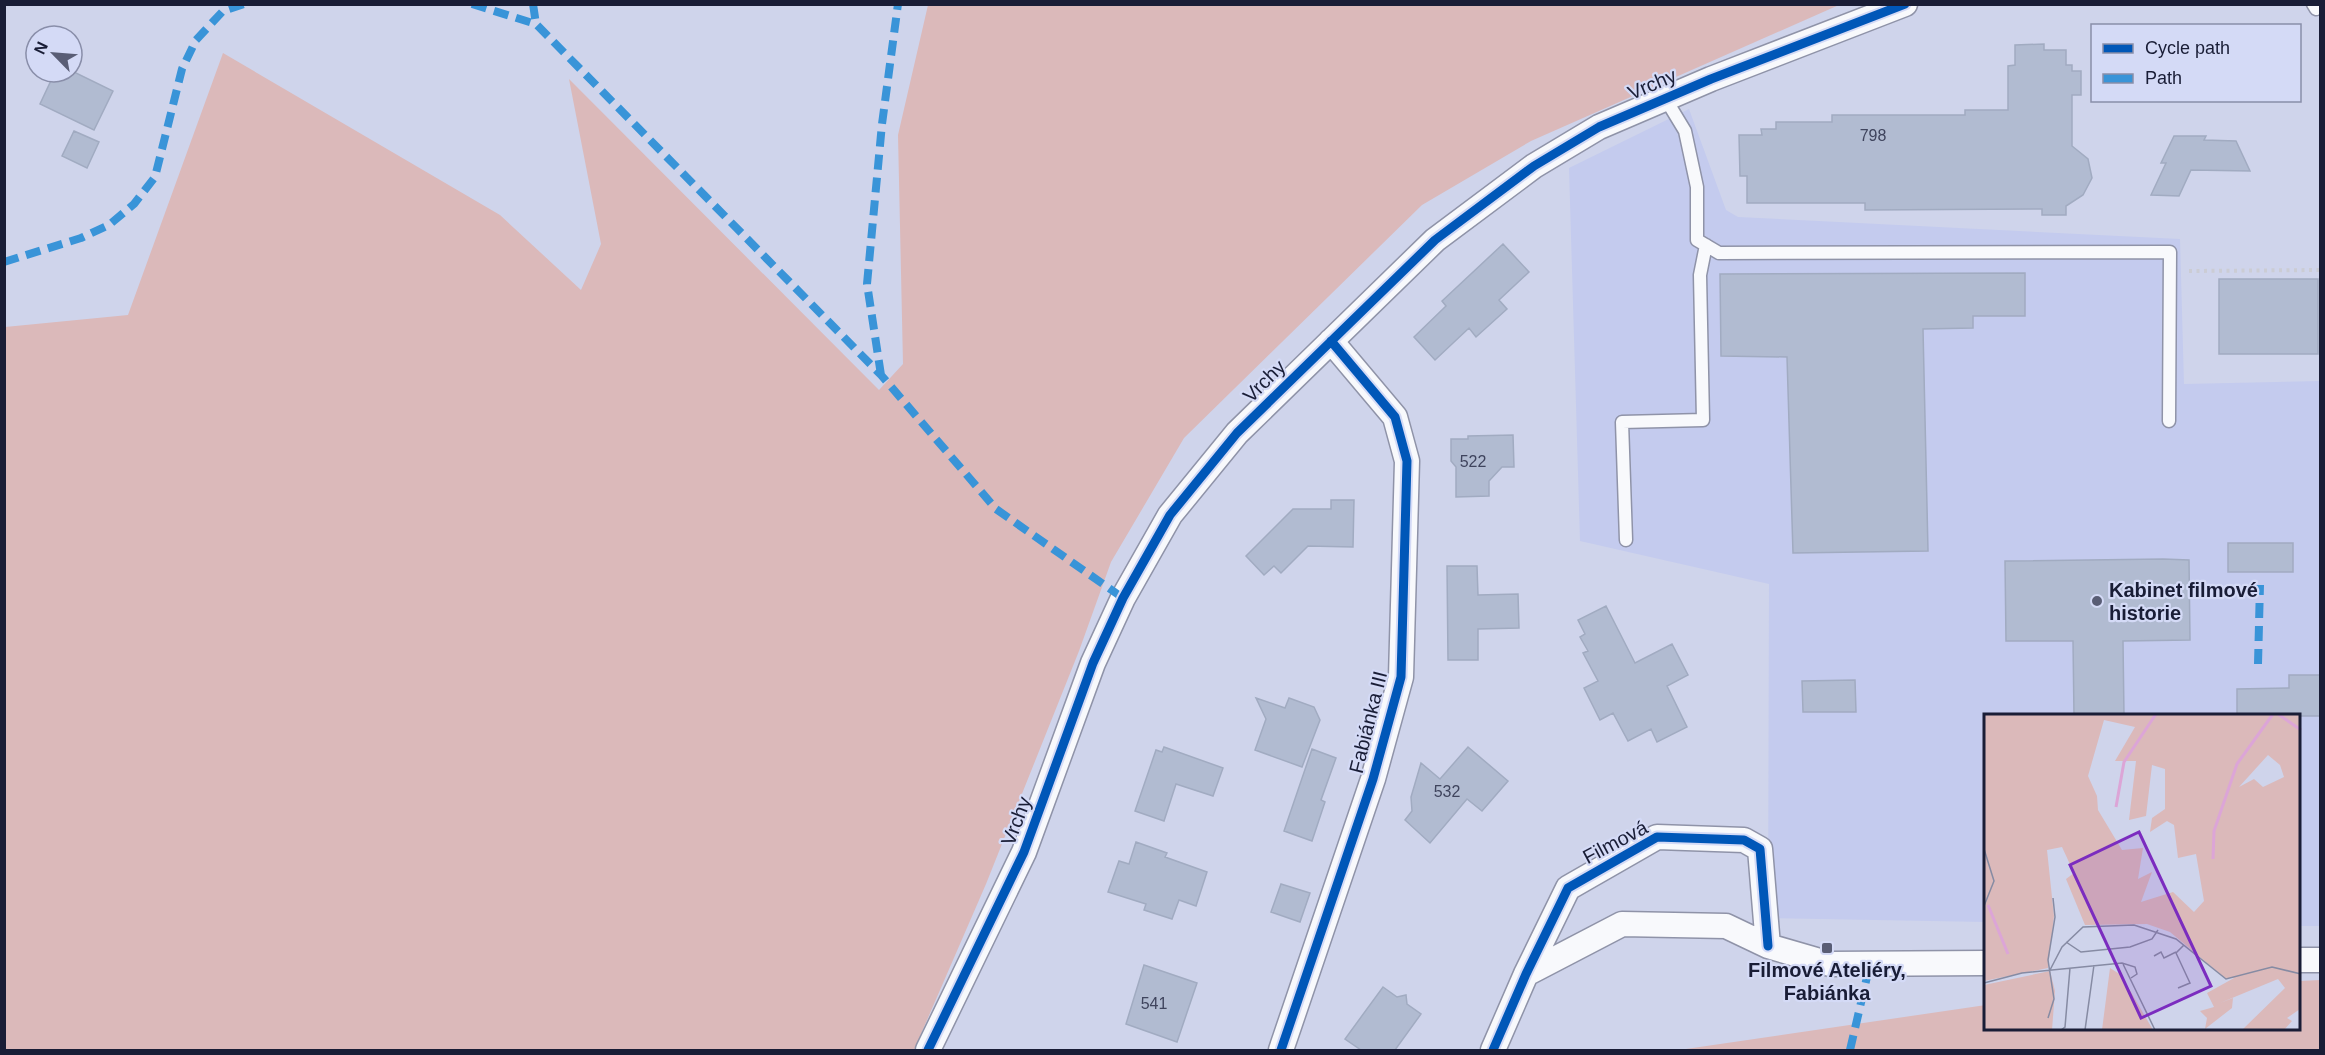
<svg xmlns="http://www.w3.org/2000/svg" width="2325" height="1055" font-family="Arial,sans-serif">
  <rect width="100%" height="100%" fill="#cfd4eb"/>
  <path fill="#c4cbee" d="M1689,109L1726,210L1738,217L2180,239L2184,384L2320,381V926H2300V716H1986V922L1768,918L1769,584L1580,541L1569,168Z"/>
  <path fill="#dbb9ba" d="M928,5H1839L1531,141L1422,205L1184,438L1111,562L1079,651L986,884L914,1050H5V327L128,315L223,53L500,215L581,290L601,244L569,79L879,390L903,364L898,135Z
    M2320,980V1050H1679L1986,1005V1030H2300V981Z"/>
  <path fill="#b1bbd1" stroke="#a1abc1" stroke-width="1.5" d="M2044,44V50H2066V65H2072V71H2081V95H2072V146L2088,159L2092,178L2083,195L2066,206V215H2042V209L1865,210V203H1747V176H1740L1739,135H1762L1761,129H1776V122H1832V115H1965V110H2008V66L2015,65V45Z
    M55,72H74L113,91L94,130L40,104Z
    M74,131L99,142L87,168L62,156Z
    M2174,136H2206L2204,140L2236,141L2250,171L2191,170L2179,196L2151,195L2166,163H2161Z
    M1503,244L1529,272L1499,300L1507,309L1476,337L1469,328L1435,360L1414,337L1446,306L1442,301Z
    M2025,273V316H1973V328L1923,329L1928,551L1793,553L1787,357L1721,356L1720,274Z
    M2219,279H2318V354H2219Z
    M1513,435L1514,467H1502L1489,481V496L1456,497V467L1451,461V439H1468V436Z
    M1331,500H1354L1353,547L1308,546L1281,573L1274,566L1264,575L1246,556L1293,509H1331Z
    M2228,543H2293V572H2228Z
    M2163,559L2189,560L2190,640L2123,641L2124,716H2074L2073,641H2006L2005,561Z
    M1447,566H1477L1478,595L1518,594L1519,628L1478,629V660H1448Z
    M1606,606L1635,663L1672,644L1688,675L1667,686L1687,727L1657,742L1651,729L1628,741L1613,713L1600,720L1584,688L1598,681L1583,653L1588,651L1580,637L1585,634L1578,620Z
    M2289,675H2320V716H2237V689L2289,688Z
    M1855,680L1856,712H1803L1802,681Z
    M1256,698L1285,708L1289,698L1314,707L1320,720L1302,767L1255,750L1266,719Z
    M1164,747L1223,768L1213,796L1176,784L1164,821L1135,811L1156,750L1162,752Z
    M1468,747L1508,781L1482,811L1467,799L1430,843L1405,820L1412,811L1411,797L1421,763L1440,779Z
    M1312,749L1336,758L1321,800L1325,802L1312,841L1284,831Z
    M1136,842L1167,853L1165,857L1207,872L1196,906L1179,900L1172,919L1144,910L1146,904L1108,892L1119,861L1129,864Z
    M1281,884L1310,893L1300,922L1271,912Z
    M1144,965L1197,983L1177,1042L1126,1024Z
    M1383,987L1397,997L1406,995L1407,1004L1421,1014L1395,1050H1361L1345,1039Z"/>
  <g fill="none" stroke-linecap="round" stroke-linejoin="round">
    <g stroke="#8f93a8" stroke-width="15">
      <path id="lane" d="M2313,4L2316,9
        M1665,98L1685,131L1697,187V240L1719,253L2170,252L2169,421
        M1626,540L1622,422L1703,420L1700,275L1706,245"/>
    </g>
    <g stroke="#8f93a8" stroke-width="27">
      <path id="street" d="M2300,960H2320
        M1526,974L1622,924L1726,926L1768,946L1830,964L1986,963
        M928,1050L1024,852L1093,663L1123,598L1170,515L1237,433L1435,240L1534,166L1599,127L1711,79L1905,4
        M1281,1050L1373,779L1401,677L1407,461L1395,417L1331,341
        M1493,1050L1526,974L1568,888L1657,837L1744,840L1760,849L1768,946"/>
    </g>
    <path stroke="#cbccd4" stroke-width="4" stroke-dasharray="3 4.5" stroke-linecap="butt" d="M2189,271L2320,270"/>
    <use href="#lane" stroke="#f8f9fc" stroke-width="12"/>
    <use href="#street" stroke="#f8f9fc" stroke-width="24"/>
    <path stroke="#3994d8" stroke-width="8" stroke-dasharray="15 8" stroke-linecap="butt" d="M472,4L536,24L881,375L996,509L1123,598
      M533,4L536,24
      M4,262L81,238L109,225L134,204L155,177L182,69L196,40L223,11L244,4
      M881,375L867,284L882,124L898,4
      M2258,664L2260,585
      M1850,1050L1870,964"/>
    <g stroke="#d4daf6" stroke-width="13">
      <path id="cycleway" d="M928,1050L1024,852L1093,663L1123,598L1170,515L1237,433L1435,240L1534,166L1599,127L1711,79L1905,4
        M1281,1050L1373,779L1401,677L1407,461L1395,417L1331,341
        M1493,1050L1526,974L1568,888L1657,837L1744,840L1760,849L1768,946"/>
    </g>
    <use href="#cycleway" stroke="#0057b8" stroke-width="9"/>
  </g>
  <g fill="#595d75" stroke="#d4daf6" stroke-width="2">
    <circle cx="2097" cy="601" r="6"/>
    <rect x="1821" y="942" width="12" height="12" rx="3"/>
  </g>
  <g text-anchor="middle" stroke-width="4.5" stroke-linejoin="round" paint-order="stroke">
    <g font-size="16" fill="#3f445d">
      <text x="1873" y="141">798</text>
      <text x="1473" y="467">522</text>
      <text x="1447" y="797">532</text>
      <text x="1154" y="1009">541</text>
    </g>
    <g font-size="20" fill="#191d36" stroke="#d4daf6">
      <text transform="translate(1652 84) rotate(-23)" y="7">Vrchy</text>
      <text transform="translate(1264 381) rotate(-45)" y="7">Vrchy</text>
      <text transform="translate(1368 722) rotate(-76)" y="7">Fabiánka III</text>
      <text transform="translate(1016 821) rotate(-69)" y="7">Vrchy</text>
      <text transform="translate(1615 842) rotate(-28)" y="7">Filmová</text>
    </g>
    <g font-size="20" font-weight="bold" fill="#191d36" stroke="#d4daf6" text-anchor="start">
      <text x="2109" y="597">Kabinet filmové<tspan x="2109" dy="23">historie</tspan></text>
      <text x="1827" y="977" text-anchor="middle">Filmové Ateliéry,<tspan x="1827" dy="23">Fabiánka</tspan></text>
    </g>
  </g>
  <g transform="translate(1984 714)">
    <rect width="316" height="316" fill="#cfd4eb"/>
    <path d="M0,0H316V295L303,304L308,307L300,316H258L301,274L294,265L236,289L249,284L248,294L221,315L223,304L216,297L230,293L223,279L250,264H241L186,218L163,210L101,211L82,165L90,159L78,133L63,136L70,202L64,254L0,267ZM120,6L151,13L131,47H152L145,106L162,102L168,51L181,55V95L168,104L166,118L183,107L190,111L194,144L212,140L220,187L210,198L189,178L157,188L168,158L154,165L159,134L138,136L114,96L113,82L104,62ZM284,41L296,51L300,63L279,73L270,65L255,73ZM126,254L137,261L169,316H118ZM66,257L71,277L68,316H0V271Z" fill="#dbb9ba" fill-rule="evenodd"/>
    <path fill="none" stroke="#dca5d7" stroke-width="3" d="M294,0L317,16M132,93L140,48L172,0M229,145L230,117L253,50L289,0M4,191L24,240"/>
    <path fill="none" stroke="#868ba3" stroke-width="1.5" d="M0,135L10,167L0,192M82,228L97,238L146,233L168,225L174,216M170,242L177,238L180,244L192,238M139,250L171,316M66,256L78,233L99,213L150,211L192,225L242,265L288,253L317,260M0,269L38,259L138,249L151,253L153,260L147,264M194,274L206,269L192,239L200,231M64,304L70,285L64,246L71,203L69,184M77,316L81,313L86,254M101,316L110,251"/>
    <path fill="#7b2cbf" fill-opacity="0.15" stroke="#7b2cbf" stroke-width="3" d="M155,118L227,272L157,304L86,151Z"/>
    <rect width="316" height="316" fill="none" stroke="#191d36" stroke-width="3"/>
  </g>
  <rect width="2325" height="1055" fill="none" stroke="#191d36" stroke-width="12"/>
  <rect x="2091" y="24" width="210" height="78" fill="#d4daf6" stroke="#898ea9" stroke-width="1.5"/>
  <rect x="2103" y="44" width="30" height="9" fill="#0057b8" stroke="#898ea9" stroke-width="1.5"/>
  <text x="2145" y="54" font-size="18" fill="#191d36">Cycle path</text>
  <rect x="2103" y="74" width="30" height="9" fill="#3994d8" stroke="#898ea9" stroke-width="1.5"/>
  <text x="2145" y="84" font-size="18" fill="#191d36">Path</text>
  <g transform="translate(54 54) rotate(295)"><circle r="28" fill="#d4daf6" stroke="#898ea9" stroke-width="1.5"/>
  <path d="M0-4.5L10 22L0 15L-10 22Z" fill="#595d75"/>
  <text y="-9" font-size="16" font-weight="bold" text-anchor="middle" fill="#191d36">N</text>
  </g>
</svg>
